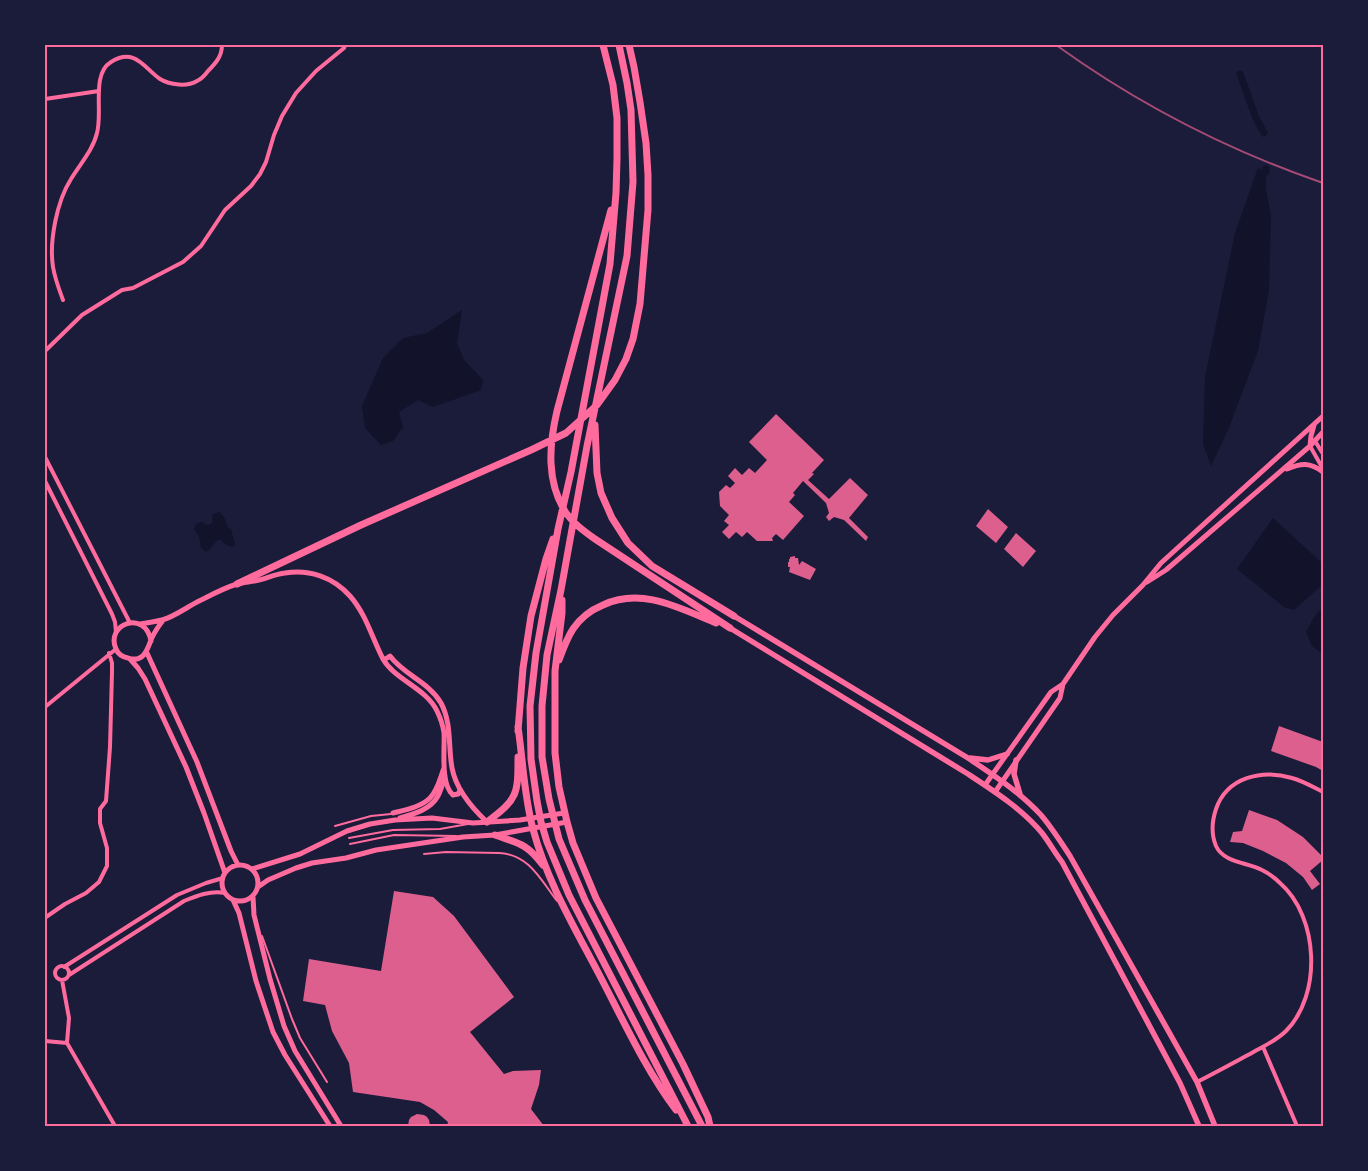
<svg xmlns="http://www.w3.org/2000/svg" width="1368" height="1171" font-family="'Work Sans',sans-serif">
  <rect width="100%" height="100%" fill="#1b1b3a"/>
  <path fill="#12122b" d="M1258,168L1266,172V189L1271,217L1269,290L1258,351L1228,430L1211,466L1203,444L1205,377L1235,233Z
    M462,310L457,343L464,360L483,380L481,390L433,407L418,400L399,412L403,427L393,441L381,445L365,428L362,406L383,358L403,338L427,333Z
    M220,512L225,519L228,528L231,529C231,531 235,543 235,545L232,547L226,545L220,539C214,541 212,549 206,552L201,548L199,536L194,529L196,524L202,522C206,525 209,526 213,522L212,519L213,514Z
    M1273,518L1323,564V584L1294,610L1284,607L1237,569Z
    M1323,607V654L1312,646L1306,632L1314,617Z"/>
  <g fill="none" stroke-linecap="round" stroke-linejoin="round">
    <path stroke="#12122b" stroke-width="7" d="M1240,74L1256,118L1264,133
      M1266,172V169"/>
  </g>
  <path fill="#dd5f8e" d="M776,414L824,460L812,473L814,474L808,480L829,499L850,478L868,495L849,518L868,537L866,541L844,520L834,517L829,521L826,517L829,513L826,503L803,481L793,493L795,495L789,502L804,516L783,540L776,534L772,538L773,541H757L747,532L742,537L736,532L729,539L722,532L729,525L724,521L729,515L720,506L719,492L726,485L730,488L735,483L728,476L735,468L742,475L749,468L755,473L767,460L749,442Z
    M988,509L1008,527L996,543L976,526Z
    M1016,533L1036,551L1023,567L1004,549Z
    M795,556V558H798L799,565L802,561L816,569L810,580L789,572L790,567H788V562H789V559H790V557Z
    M1279,726L1323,742V771L1316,767L1271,751Z
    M1249,810L1277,820L1303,837L1323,857V860L1310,871L1320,884L1312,890L1303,877L1286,863L1263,851L1243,843L1230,842L1233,832L1242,831Z
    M394,891L433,897L454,916L514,997L470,1032L504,1074L513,1071L541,1070L539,1085L531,1109L544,1126H447L448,1122L434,1110L420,1102L353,1092L349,1063L332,1031L325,1005L303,1001L309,959L381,971Z
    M417,1114L424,1115L427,1117L429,1120L430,1126H408L409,1120L411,1117Z"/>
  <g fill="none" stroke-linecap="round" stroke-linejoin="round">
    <path stroke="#ff6b9d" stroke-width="2" d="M335,826L371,816L391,814
      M349,838L393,830L440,829L468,824
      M350,844L394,835L456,836
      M424,854L446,852L499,853C529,854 541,880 557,901
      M262,936L292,1019L300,1038L327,1082"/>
    <path stroke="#ff6b9d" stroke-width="4" d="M45,99L99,91
      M63,300C59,289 55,279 53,267C49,241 57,201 71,179C80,164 93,150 97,133C103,112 91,74 111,62C135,47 144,68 160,79C170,85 187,87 197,81C202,79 205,75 208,71C216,63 222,56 222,45
      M45,351L82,315L122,290L133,288L183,262L201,246L225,210L251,186L260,174L266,162L274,135L282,116L296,93L316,71L344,48L345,45
      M1315,441L1323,454
      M1310,446L1323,469
      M45,457L130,623
      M45,481L112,614L115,622L116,632
      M45,707L116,649
      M46,917L65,904L86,893L99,882L107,866V848L100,823V809L106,801L110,747L112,672V663L109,653
      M55 973a7 7 0 1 1 14 0a7 7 0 1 1-14 0Z
      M64,967L177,895L206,883L223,878
      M69,975L184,901C196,896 211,890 225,893
      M62,980L69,1018L67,1043L115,1126
      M45,1041L67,1043
      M1263,1047L1297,1126
      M1197,1082C1215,1073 1233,1063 1250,1054C1262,1047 1276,1041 1286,1031C1322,995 1319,917 1280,883C1275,878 1268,873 1262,870C1247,862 1224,863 1216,846C1211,834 1212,821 1216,809C1227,777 1262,769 1292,778C1303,781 1313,787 1323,792"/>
    <path stroke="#ff6b9d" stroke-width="5" d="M1310,446L1311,436L1314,425
      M1287,469C1301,463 1310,462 1323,472
      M1147,582L1166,570L1310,446L1323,432
      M139,624C146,623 154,622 162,620C174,617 187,607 199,601C211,595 224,588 237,584C244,582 252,582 259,580C267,578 276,574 285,573C309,569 333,577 350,596C366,614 372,638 383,659C395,680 426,688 437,711C440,717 443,726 444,733C445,749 440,784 453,795L458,794L460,791L459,787
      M151,641C145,609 105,624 116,649C118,654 123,657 128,658C143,663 147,651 151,640C154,632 159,626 163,620
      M147,653L197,762L231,851L238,865
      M130,659L138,668L145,679L186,767L204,813L225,873
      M384,660L390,656C404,675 429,682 441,703C452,724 448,746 452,768C456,789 472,808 487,822
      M985,785L1051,692L1063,684L1095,637L1113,615L1143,585L1161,563L1323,416
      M995,792L1060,698L1063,684
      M393,813C405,810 421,807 430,798C438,790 440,778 444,768
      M400,818C414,814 430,810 438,796C441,790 443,783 445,776
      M222 883a18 18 0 1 1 36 0a18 18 0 1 1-36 0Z
      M252,869L300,854L347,831L370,824L395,820L432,818L473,823L520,820L564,813
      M258,887L268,880L296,868L312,863L346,858L376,850L463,837L495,835L567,822
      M253,897L254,915L270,979L284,1026L295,1051L341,1126
      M233,900L239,913L256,981L273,1032L285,1055L330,1126"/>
    <path stroke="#ff6b9d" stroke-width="5.5" d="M734,616L968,758C993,775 1020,792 1041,815C1052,828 1061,842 1070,856L1197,1082L1215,1126
      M730,628L968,774C994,791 1022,809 1042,833C1049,842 1055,853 1062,862L1180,1083L1199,1126
      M970,758L988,760L1007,754
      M1016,760L1014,774L1020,794"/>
    <path stroke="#ff6b9d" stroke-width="7" d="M603,45L613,85L617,118V159L616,193L610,264L571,472L558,529L536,653L530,706L531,759L537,801L541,822L547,842L569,895L688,1126
      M619,45L627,83L631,110L633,182L627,256L587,446L561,590L547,655L542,706V757L549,799L559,839L585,900L702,1126
      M611,210L557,411C549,445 546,482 566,513C574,524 584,531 595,539L730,628
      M595,425L597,473L601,493L612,518L628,543L652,566L734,616
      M237,584L361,525L531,450L566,433L597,405L615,380L626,359L633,339L640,304L648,210V175L646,143L640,102L634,67L629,45
      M562,600V613L555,671V753L559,787L567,822L573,843L596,898L683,1064L708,1117L710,1126
      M559,660C563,649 567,638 573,629C581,617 591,610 603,605C642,587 679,608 716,623
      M518,727C523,761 524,796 533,829C547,882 576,930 601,978C624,1022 646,1070 676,1110
      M518,731L523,668L531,616L546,559L553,539
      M487,822C518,799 518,794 518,757
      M495,835C520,844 526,843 543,865"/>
    <path stroke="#a44b75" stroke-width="2" d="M1056,45C1138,104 1227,150 1323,183"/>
  </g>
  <rect width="1368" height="1171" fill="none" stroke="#1b1b3a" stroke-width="92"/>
  <rect x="46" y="46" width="1276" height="1079" fill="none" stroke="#ff6b9d" stroke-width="2"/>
</svg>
